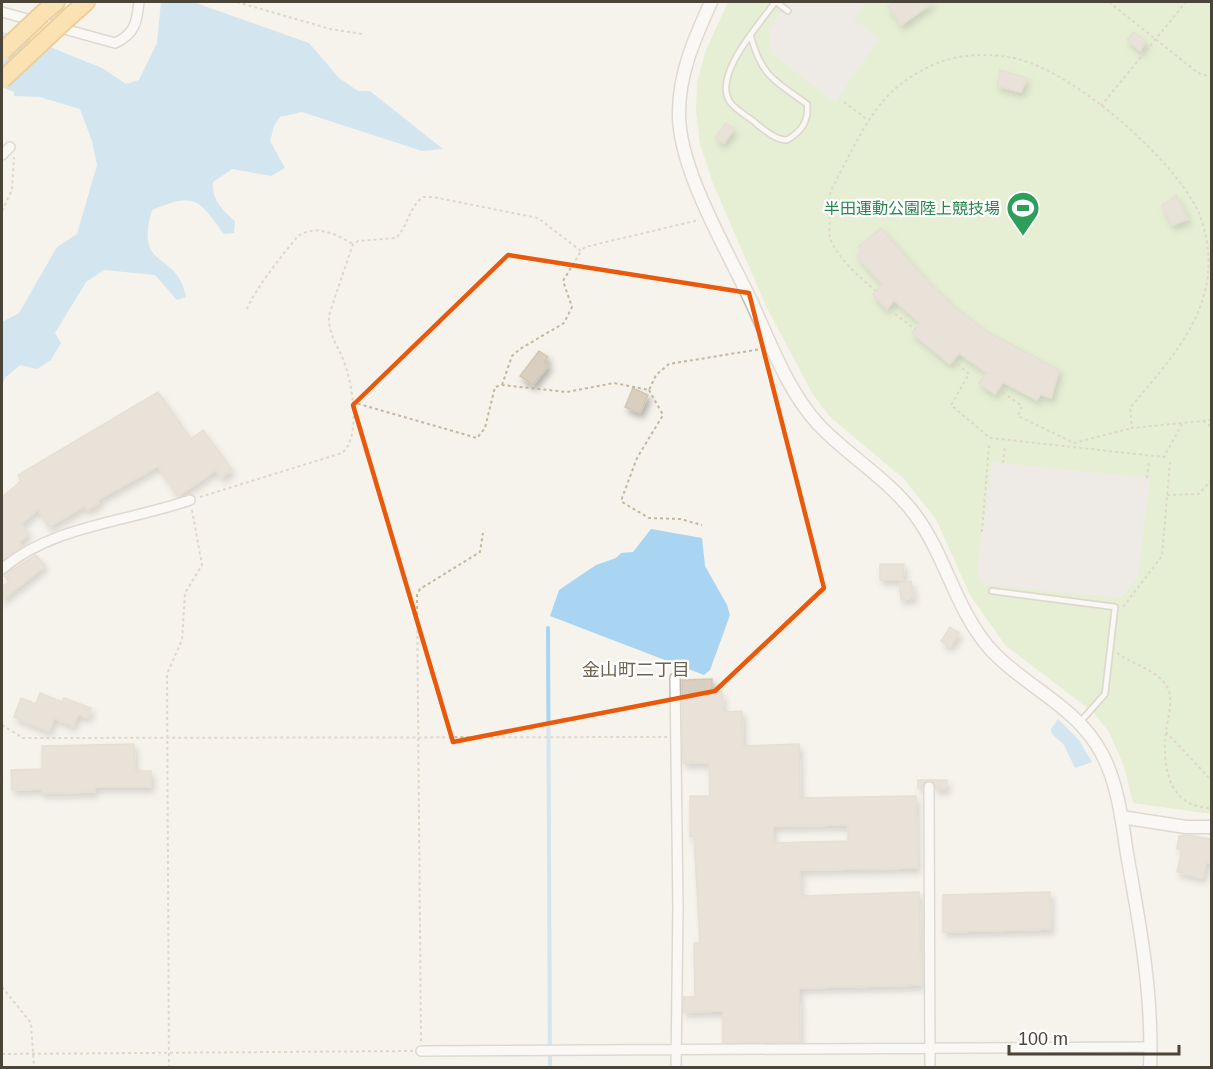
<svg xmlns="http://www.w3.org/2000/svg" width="1213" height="1069" font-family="Arial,'Noto Sans JP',sans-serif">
  <defs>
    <filter id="shadow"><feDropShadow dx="3" dy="5" stdDeviation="3" flood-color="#0004"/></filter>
  </defs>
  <rect width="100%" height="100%" fill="#f6f3ec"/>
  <path fill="#d2eab5" d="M728,2H1211V814L1133,803L1124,766L1109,732L1094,713L1005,645L970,595L936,519L903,478L830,417L812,393L766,306L712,181L700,144L696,111L697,82L706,50Z"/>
  <path fill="#e5e3e0" d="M788,2H866L853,19L879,39L835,102L771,53L769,30Z
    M992,462L1150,478L1138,577L1120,598L985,585L979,579L977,567Z"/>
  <path fill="#a9d4f2" d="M161,2H193L309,43L339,78L358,91H370L443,149L422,151L302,112L280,117L274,126L270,141L285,168L271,176L232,169L213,182C212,200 221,209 235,221L234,233L224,234C198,198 194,192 152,210C134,272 177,249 186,297L177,300L155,275L104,270L86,282L55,333L61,343L51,360L37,369L20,365L6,377L2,384V322L19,313L57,247L77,234L97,165L92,141L80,109L40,97L14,96V92L2,87V32L25,37L102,68L126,84L139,80L157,43Z
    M651,529L702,538L705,566L727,605L730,615L710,670L704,675L550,616L559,590L596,565L616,558L621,553L633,552Z
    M1058,719L1079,740L1092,762L1075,768L1064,745L1052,734L1051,729Z"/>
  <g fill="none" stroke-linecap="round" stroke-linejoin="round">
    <path stroke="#a9d4f2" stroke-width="4" d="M548,628L550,1068"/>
  </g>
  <path fill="#d8cfc1" stroke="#d3c7b4" stroke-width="1.5" fill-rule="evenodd" filter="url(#shadow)" d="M894,2H934L901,25L888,6Z
    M1134,32L1146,42L1140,51L1127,40Z
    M1000,70L1027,78L1021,92L997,86Z
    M726,123L734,129L724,143L715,138Z
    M1176,195L1188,219L1172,225L1162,206Z
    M881,228L930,284L955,307L986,331L1059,370L1051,398L1040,394L1037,400L1003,382L995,394L979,383L987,373L959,353L950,364L912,333L920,323L894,300L887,309L873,295L882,284L857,256L862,252L858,247Z
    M539,351L548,357L544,362L549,365L533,385L520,376Z
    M633,388L648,395L640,413L625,407Z
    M158,392L191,439L203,430L232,470L221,478L216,470L178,496L158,466L97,500L99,503L87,510L84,506L49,527L38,509L21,524L29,534L19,542L22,547L2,561V497L21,481L18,475Z
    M36,555L45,566L2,600V587L9,582L4,575Z
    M880,564H904L903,580H880Z
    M911,581L914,598L901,600L899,584Z
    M950,627L959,633L950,647L941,641Z
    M712,679V692H722L723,712L742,711L743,746L799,744L800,798L916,796L917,868L800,870L801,896L919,892L921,985L799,988L800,1042L723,1043V1011L683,1012L684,997H695L694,943H700L694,836L690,837V796H710L709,763H683L682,680ZM848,825V841L773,843V826Z
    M40,693L62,702L64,698L91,708L88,718L78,714L73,726L54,718L49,731L14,717L21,698L36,704Z
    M134,744L135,771H151V787H95V792L42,793V789L12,790L11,770L42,769V746Z
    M918,780H947L946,789H936L934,783L930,780L924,783L922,788H918Z
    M1186,835L1212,839V863L1206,862L1203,878L1177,872L1182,850L1177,849L1179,836Z
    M1050,892L1051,929L943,932V895Z"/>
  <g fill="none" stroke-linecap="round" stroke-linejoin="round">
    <g stroke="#c2bbae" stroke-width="8">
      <path id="service" d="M776,2L788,11
        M751,37C762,77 775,81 807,104C809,121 802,131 787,140C774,140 762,128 752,120C745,115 735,109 730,102C712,75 760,24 775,2
        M992,591L1115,607L1105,694L1080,722"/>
    </g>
    <g stroke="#c2bbae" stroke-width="12">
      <path id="minor" d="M2,12L115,43C135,34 137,22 139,2
        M2,155L10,147
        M2,569C53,525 128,522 190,500
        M675,678L678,907L676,1068
        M929,787L930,1068
        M421,1051L1151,1047"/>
    </g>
    <g stroke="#c2bbae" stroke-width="15">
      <path id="tertiary" d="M711,2C695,38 679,72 679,113C678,168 727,250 751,301C770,342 787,390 818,424C849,457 889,479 916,516C946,557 956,611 991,650C1025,687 1077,706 1102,754C1118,784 1122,821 1127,854C1140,925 1153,995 1150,1068
        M1121,817L1186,827H1212"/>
    </g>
    <g stroke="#e0a43c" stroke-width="20">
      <path id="motorway" d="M42,14L56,2
        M68,18L86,2"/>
    </g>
    <path stroke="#c4b79f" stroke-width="2" stroke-dasharray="3 3" stroke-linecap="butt" d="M237,2L330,29L362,34
      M1109,2L1198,73L1212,77
      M844,102L868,120
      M1101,106L1186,2
      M1210,137L1212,139
      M2,211L12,190L14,157
      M876,291C860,278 840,260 831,241C828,234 830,221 830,214C830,207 828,198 831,191C834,183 839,175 843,167C867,121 883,87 933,65C959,53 991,53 1018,59C1076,74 1172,157 1198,211C1206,228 1210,254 1208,273C1203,327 1163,368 1130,408L1132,428L1212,420
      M247,309C255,289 283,254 298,236C316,224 336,234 353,244
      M895,314L915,329
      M953,360L969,374L951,405L990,438L1164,457L1182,424
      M502,385L512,356L520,349L564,323L572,307L563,281L581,251
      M998,389L1022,406L1018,416L1074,443L1132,428
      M649,390L663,415L637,458L622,498V502L649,518L680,519L702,525
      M352,402L477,438L485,428L495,387L502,385L567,392L614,383L649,390L656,375L669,364L761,349
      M1203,421L1212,427
      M1003,463L1005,446
      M1147,478L1149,461
      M1167,495L1199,494L1212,479
      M200,497L342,453C362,437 352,381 343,359C336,343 328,333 329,315L353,244L358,241L396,238C409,225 408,208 423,197H433L538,218L581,251L585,247L699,220
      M982,532L989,445
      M1123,607L1162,556L1170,462
      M1117,653C1133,665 1162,671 1169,691C1173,704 1167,720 1166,733C1162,768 1169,808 1212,808
      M2,725L23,738L667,737
      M1166,732L1212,781
      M2,987L31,1023L34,1068
      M421,1041L417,595L420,589L480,552L483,533
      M2,1054L413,1051
      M169,1068L167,674L182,640L185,593L202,565L192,510"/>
    <use href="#service" stroke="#fff" stroke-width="4.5"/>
    <use href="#minor" stroke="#fff" stroke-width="9"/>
    <use href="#tertiary" stroke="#fff" stroke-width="12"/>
    <use href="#motorway" stroke="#ffcf6e" stroke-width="16"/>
    <g stroke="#e0a43c" stroke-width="20" stroke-linecap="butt">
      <path id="motorway-bridge" d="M2,52L42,14
        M2,80L68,18"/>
    </g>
    <use href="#motorway-bridge" stroke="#ffcf6e" stroke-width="16"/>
  </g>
  <path d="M0 0H1213V1069H0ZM508,255L749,293L824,588L715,691L453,742L353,405Z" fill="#f6f3ec" fill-opacity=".55" fill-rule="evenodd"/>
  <path fill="none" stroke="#e8590c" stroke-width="4.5" stroke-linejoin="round" d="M508,255L749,293L824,588L715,691L453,742L353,405Z"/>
  <defs>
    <g id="stadium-pin" transform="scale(1.725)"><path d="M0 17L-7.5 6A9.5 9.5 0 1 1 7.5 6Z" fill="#2e9e5b" stroke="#fff"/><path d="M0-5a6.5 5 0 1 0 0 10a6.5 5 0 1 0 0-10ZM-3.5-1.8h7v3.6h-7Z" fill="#fff"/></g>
  </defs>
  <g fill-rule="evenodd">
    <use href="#stadium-pin" x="1023" y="208"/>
  </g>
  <g text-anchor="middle" stroke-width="4.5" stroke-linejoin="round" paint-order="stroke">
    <g font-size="16" fill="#27864d" stroke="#fff" text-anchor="end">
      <text x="1000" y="214">半田運動公園陸上競技場</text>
    </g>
    <g font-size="18" fill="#6e6250" stroke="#fff">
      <text x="636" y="676">金山町二丁目</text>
    </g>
  </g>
  <rect width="1213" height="1069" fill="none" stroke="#4b4439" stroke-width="6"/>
  <path d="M1009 1045v9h170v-9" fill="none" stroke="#4b4439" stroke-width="3"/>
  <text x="1018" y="1045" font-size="18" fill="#4b4439" stroke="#ffffff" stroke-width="4.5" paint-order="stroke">100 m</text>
</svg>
